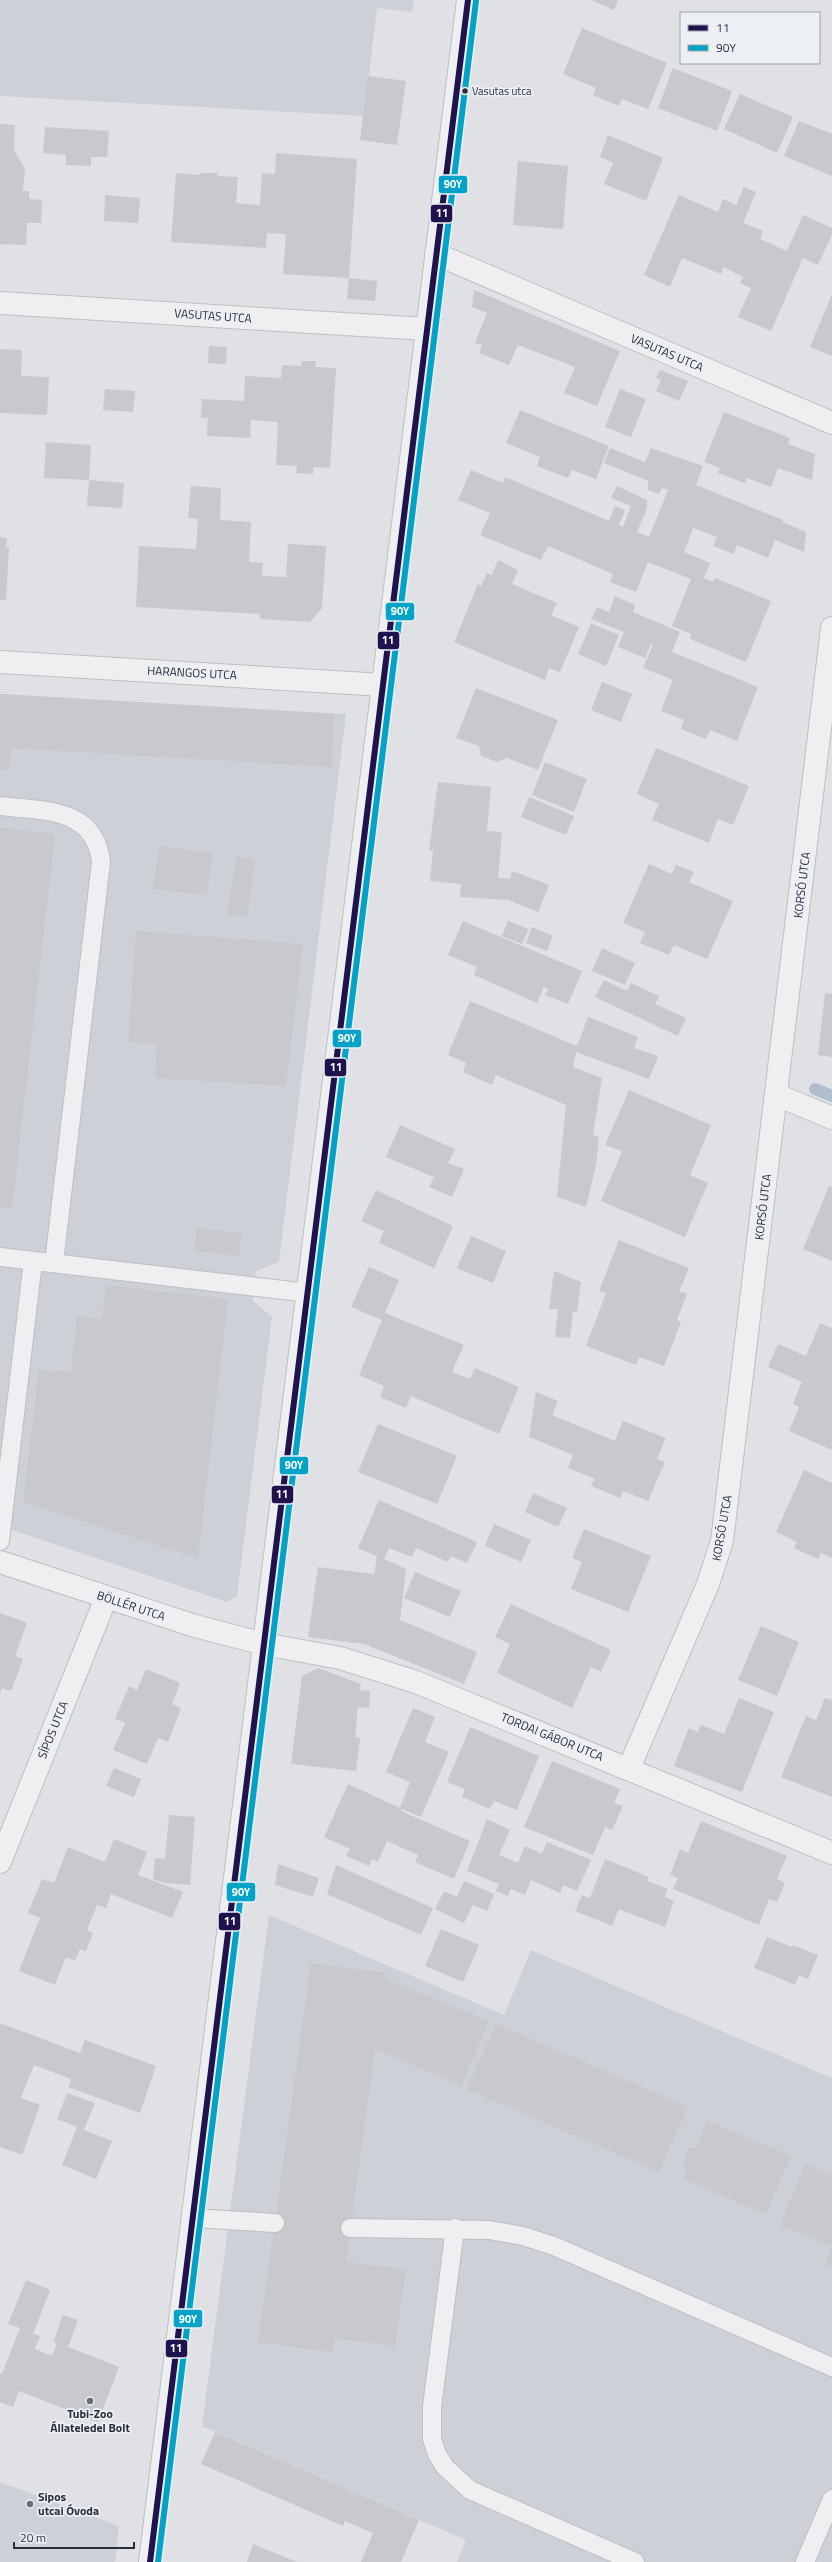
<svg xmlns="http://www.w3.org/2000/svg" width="832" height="2562" font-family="'Titillium Web',sans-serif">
  <rect width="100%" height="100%" fill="#dfe1e4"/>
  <path fill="#cdd0d7" d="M0,0H414L412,12L377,8L364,116L0,96Z
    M0,694L346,714L279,1262L256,1271L253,1301L272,1317L237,1596L227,1602L0,1526Z
    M269,1915L504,2015L531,1950L832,2078V2562H457L466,2540L202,2426Z
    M0,2482L119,2526L115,2562H0Z"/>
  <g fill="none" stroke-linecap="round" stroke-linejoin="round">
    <path stroke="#afbdce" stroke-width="12" d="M815,1089L832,1096"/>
  </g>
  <path fill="#c7c9cc" d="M591,0H618L614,10Z
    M582,28L667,63L648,109L622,99L619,106L593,95L596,88L563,74Z
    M673,68L732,91L717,131L658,108Z
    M368,76L406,81L397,145L360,140Z
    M740,94L793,117L777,153L724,129Z
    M799,121L832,134V176L784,156Z
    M0,124L15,125L14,150L25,169L23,191H29V199L42,200L41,223H27L26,245L0,244Z
    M45,127L109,131L107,157H91V166L66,165V155L43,153Z
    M608,135L663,158L646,201L604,184L613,163L600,157Z
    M276,153L357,159L349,278L377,281L375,301L347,299L349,278L283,274L286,234L267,233L266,248L171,242L176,173L200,175L201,173H218L217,176L238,177L236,203L260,205L262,173L275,174Z
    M518,161L568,166L563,229L513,225Z
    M744,187L756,192L743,223L763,231L760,239L787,251L803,215L832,228V234L818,265L803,258L771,331L738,317L751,288L740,283L743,277L723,267L721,274L682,258L670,287L644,275L679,195L718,212L723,199L736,205Z
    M105,195L140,198L138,223L104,221Z
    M474,290L620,351L597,406L564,393L575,367L518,345L509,365L479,353L482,345L475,343L487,313L472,307Z
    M832,294V356L810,347Z
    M209,346L227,347L226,364L208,363Z
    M0,349L22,350L21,376L49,377L47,415L0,413Z
    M302,361H316L315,367L336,368L330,468L313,467V474L296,473L297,466L276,465L278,422L251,420L250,438L207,436L208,418H201L202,399L244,401L245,376L281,378L282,365L301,366Z
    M660,370L688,381L679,401L656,391L661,380L656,378Z
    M105,389L135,391L133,412L103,410Z
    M620,389L646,399L631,437L605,427Z
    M520,410L609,446L596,479L572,470L568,478L537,466L540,457L506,443Z
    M724,412L790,438L788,444L815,454L812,480L778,468L771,487L747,478L745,483L718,473L720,468L704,462Z
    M46,442L91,445L89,480L44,478Z
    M610,448L645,462L651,448L703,466L696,485L783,520L782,522L806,532L804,552L775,540L768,558L737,545L734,554L713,546L717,537L693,528L684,552L710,563L704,578L713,582L715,578L771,601L746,662L690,639L691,634L672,626L691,579L648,562L636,592L610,582L613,574L548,546L541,560L480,535L490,513L458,500L471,470L503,483L505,477L609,521L615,506L625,510L619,525L623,527L631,506L611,498L617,486L647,500V508L637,532L649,537L668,490L662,488L659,494L648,490V481L604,463Z
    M89,480L124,483L122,508L87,506Z
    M191,486L221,488L220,520L251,522L249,562L263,563L262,576L286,577L288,544L326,546L322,608L310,622L260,619V614L136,607L139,546L196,549L198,519L188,518Z
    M0,537L7,538L6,547H9L6,600H0Z
    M498,560L518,570L512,584L557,603L551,615L579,627L560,672L549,668L545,680L454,642L478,584L481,586L487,573L492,575Z
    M615,596L635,605L633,612L680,632L672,652L758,687L737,741L710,730L706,739L681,729L684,720L661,711L673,680L643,668L653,644H651L645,658L618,647L624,632L591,619L597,607L609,612Z
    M591,623L619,635L606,666L578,654Z
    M602,682L632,694L621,722L591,710Z
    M476,688L558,720L538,770L507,758L497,762L481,756L479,746L456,738Z
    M0,694L334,714L332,767L11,748L9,770H0Z
    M656,748L749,786L733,825L718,819L709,843L652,820L659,804L637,794Z
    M545,762L587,779L574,812L532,795Z
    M438,782L491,787L487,831L502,832L498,878L510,879L513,871L549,885L538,912L508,900L460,897L461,884L430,881L433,850H429Z
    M529,797L574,816L566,835L521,817Z
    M0,828L55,834L12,1209L0,1208Z
    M159,846L212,853L207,895L153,889Z
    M236,857L255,860L247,917L228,914Z
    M649,864L672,874L676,865L694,872L689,882L733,901L707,959L674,945L669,955L640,943L645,932L623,923Z
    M463,921L582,971L568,1004L545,995L548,989L544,987L537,1003L474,975L477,967L448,955Z
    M508,921L529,929L522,944L502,936Z
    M532,927L553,936L547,951L526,943Z
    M136,931L303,944L286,1086L155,1078L157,1044L128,1042Z
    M602,948L635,963L625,985L592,971Z
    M604,980L627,991L631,983L659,996L655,1004L686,1018L678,1036L595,997Z
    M825,993L832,994V1057L818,1055Z
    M470,1001L577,1046L588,1017L638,1037L634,1048L658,1056L649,1079L576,1052L573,1067L602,1078L593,1135L599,1137L596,1165L586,1207L557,1197L566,1105L496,1075L492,1085L463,1072L466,1063L448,1055Z
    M629,1090L711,1125L690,1175L708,1183L685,1237L601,1201L622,1151L605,1145Z
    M400,1125L455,1149L448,1163L464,1169L452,1197L429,1187L434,1177L386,1157Z
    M829,1186L832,1187V1261L803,1249Z
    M376,1190L453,1226L434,1268L379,1243L384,1231L361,1221Z
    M197,1228L242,1233L239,1256L194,1251Z
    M471,1236L506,1251L493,1283L457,1268Z
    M619,1240L689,1268L679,1291L687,1294L677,1320L681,1322L664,1366L639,1357L636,1365L586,1346L606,1293L599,1291Z
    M369,1267L399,1280L385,1313L464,1345L452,1372L470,1379L475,1368L519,1387L499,1434L411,1396L406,1408L380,1397L384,1386L359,1375L382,1320L351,1307Z
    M554,1271L581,1282L577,1312L573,1311L570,1338L555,1337L558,1309H549Z
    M106,1285L228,1299L198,1558L23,1502L39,1370L71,1372L77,1316L102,1319Z
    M820,1323L832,1328V1450L789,1431L799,1407L793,1404L802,1382L768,1367L778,1344L806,1356Z
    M536,1392L558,1401L552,1415L615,1441L623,1421L666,1438L657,1459L665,1462L648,1501L623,1491L620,1498L591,1486L595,1479L568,1468L573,1455L529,1437Z
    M378,1424L457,1456L437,1504L358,1472Z
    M804,1470L832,1483V1558L821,1553L818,1559L794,1548L797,1542L776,1532Z
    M533,1493L567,1508L558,1527L525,1512Z
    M379,1500L477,1542L467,1563L451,1556L448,1562L416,1548L412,1557L389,1548L384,1559L406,1569L400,1620L477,1652L464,1684L364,1644L308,1637L318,1567L374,1574L377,1556L358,1548Z
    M494,1524L531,1540L521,1562L485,1546Z
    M584,1529L651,1556L628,1612L571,1589L582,1562L572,1558Z
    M415,1572L461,1591L450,1617L404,1598Z
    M511,1604L611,1650L601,1672L591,1667L572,1708L497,1673L510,1644L495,1637Z
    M0,1613L27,1623L15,1656L23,1659L11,1691L2,1688L0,1693Z
    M761,1626L799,1642L777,1696L738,1680Z
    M318,1668L361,1684L360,1690L370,1691L369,1708L358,1707L355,1737L360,1738L356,1771L291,1764L302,1676Z
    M146,1669L180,1683L172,1704L181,1708L168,1742L158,1738L147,1764L113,1750L125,1723L115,1719L129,1686L137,1690Z
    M739,1698L774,1712L742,1792L674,1766L689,1728L698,1732L701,1725L724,1734Z
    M825,1698L832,1700V1797L781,1777L806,1716L816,1720Z
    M413,1708L435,1717L425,1742L449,1752L421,1817L402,1809L401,1811L470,1841L454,1879L415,1862L418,1855L387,1841L378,1862L372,1859L369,1866L346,1856L350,1849L324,1837L348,1784L400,1808L410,1782L386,1772Z
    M470,1727L539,1756L517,1810L494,1801L490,1809L462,1797L465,1789L447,1782Z
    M552,1761L620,1789L614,1803L623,1806L612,1830L605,1827L593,1855L524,1827Z
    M114,1768L141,1779L134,1797L106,1786Z
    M169,1815L195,1817L190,1885L165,1883L153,1879L155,1858L165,1859Z
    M487,1819L510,1830L499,1855L518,1863L525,1846L542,1854L547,1842L591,1860L577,1891L563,1885L560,1893L531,1880L525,1895L511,1889L508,1896L496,1891L499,1884L467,1871Z
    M701,1821L787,1856L777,1879L785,1883L777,1902L769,1899L759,1925L673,1889L678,1878L670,1875L680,1849L688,1853Z
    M114,1839L147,1852L138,1875L183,1892L172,1918L111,1894L106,1908L97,1905L87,1930L93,1933L86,1951L80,1949L75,1961L66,1957L55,1985L19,1971L40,1918L28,1913L42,1879L54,1883L68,1847L105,1862Z
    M605,1859L649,1877L647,1881L668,1889L665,1897L674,1901L665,1927L619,1909L612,1926L575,1911L582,1895L590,1898Z
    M278,1864L319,1878L313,1897L275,1885Z
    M336,1865L433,1908L421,1935L327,1894Z
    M464,1881L494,1894L487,1911L473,1905L464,1923L435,1909L444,1891L457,1897Z
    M441,1929L479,1945L463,1982L425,1966Z
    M767,1937L792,1947L793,1945L818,1955L808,1979L799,1975L795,1985L754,1968Z
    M311,1963L386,1973L385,1979L489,2021L461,2085L375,2049L346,2262L406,2270L395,2346L335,2338L333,2352L258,2342Z
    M0,2023L80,2053L85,2040L156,2066L140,2113L68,2087L71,2079L34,2065L21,2098L40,2105L22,2155L0,2147Z
    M496,2024L688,2107L659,2172L467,2089Z
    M67,2093L95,2103L84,2130L112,2141L96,2179L62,2165L77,2127L57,2119Z
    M707,2121L791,2156L766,2214L683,2179L688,2167L682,2165L689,2147L695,2149Z
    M805,2164L832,2175V2246L780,2225Z
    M832,2247V2268L824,2265Z
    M26,2280L50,2290L33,2334L40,2336L35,2349L52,2356L57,2343L53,2342L63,2315L78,2320L68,2347L119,2367L98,2422L19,2391L13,2407L0,2402V2373L2,2374L20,2328L8,2324Z
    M215,2432L419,2520L401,2562H361L373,2533L345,2521L343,2526L201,2464Z
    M253,2544L297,2562H247Z"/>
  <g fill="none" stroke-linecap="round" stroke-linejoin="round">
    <g stroke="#bdbfc2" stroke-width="20">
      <path id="service" d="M0,806C43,811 95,807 101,862L54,1263
        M0,1257L309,1293
        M0,1541L33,1261
        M193,2218L275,2223
        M350,2228L489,2230L523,2236L554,2246L832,2367
        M455,2228L432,2407V2439L437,2454L445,2467L470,2490L635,2562
        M805,2562L832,2499"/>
    </g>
    <g stroke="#bdbfc2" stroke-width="24">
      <path id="minor" d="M436,254L832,423
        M0,303L426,329
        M0,662L384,685
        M777,1095L832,1118
        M0,1562L195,1626L264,1644L340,1658L416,1682L832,1853
        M629,1768L708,1584L722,1541L832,628
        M0,1862L106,1598"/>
    </g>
    <g stroke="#bdbfc2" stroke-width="24">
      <path id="tertiary" d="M150,2562L468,0"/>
    </g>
    <use href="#service" stroke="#efeff1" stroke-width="18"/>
    <use href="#minor" stroke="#efeff1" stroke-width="22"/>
    <use href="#tertiary" stroke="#efeff1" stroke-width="22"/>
    <g stroke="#eceff4" stroke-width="9">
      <path id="bus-1" d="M150,2562L468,0"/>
    </g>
    <g stroke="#eceff4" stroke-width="9">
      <path id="bus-2" d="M158,2562L476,1"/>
    </g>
    <use href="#bus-1" stroke="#20124d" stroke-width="6"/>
    <use href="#bus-2" stroke="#02a3c7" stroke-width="6"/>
  </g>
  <circle fill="#282e3c" stroke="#eceff4" stroke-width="1.5" cx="465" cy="91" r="3.5"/>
  <g fill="#686d77" stroke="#eceff4" stroke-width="1.5">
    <circle cx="90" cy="2401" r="4"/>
    <circle cx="30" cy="2504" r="4"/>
  </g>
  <g text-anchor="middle" stroke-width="3.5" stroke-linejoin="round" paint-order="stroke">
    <g font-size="11" fill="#282e3c" stroke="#eceff4" text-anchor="start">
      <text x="472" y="95">Vasutas utca</text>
    </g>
    <g font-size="12" fill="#282e3c" stroke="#eceff4">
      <text transform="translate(213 316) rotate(4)" y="4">VASUTAS UTCA</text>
      <text transform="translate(667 353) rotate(23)" y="4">VASUTAS UTCA</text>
      <text transform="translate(192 673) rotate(3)" y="4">HARANGOS UTCA</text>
      <text transform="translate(802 885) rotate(-83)" y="4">KORSÓ UTCA</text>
      <text transform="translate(763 1207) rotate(-83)" y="4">KORSÓ UTCA</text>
      <text transform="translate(722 1528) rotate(-80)" y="4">KORSÓ UTCA</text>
      <text transform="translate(131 1606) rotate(18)" y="4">BÖLLÉR UTCA</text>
      <text transform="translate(53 1730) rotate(-68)" y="4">SÍPOS UTCA</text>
      <text transform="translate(552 1737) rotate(22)" y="4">TORDAI GÁBOR UTCA</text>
    </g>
    <g font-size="12" font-weight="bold" fill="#282e3c" stroke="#eceff4">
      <text x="90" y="2418">Tubi-Zoo<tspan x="90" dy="14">Állateledel Bolt</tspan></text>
      <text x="38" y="2501" text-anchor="start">Sipos<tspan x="38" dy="14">utcai Óvoda</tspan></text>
    </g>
  </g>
  <g stroke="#eceff4" stroke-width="1.5">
    <rect x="438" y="175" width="30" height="19" rx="4" fill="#02a3c7"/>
    <rect x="430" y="204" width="23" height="19" rx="4" fill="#20124d"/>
    <rect x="385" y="602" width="30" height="19" rx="4" fill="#02a3c7"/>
    <rect x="377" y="631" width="23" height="19" rx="4" fill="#20124d"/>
    <rect x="332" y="1029" width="30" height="19" rx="4" fill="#02a3c7"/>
    <rect x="324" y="1058" width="23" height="19" rx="4" fill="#20124d"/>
    <rect x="279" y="1456" width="30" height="19" rx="4" fill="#02a3c7"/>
    <rect x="271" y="1485" width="23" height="19" rx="4" fill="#20124d"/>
    <rect x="226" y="1882" width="30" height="20" rx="4" fill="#02a3c7"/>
    <rect x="218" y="1912" width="23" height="19" rx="4" fill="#20124d"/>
    <rect x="173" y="2309" width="30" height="19" rx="4" fill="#02a3c7"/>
    <rect x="165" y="2339" width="23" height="19" rx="4" fill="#20124d"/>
  </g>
  <g font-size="11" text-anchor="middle" font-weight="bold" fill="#fff">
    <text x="453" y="188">90Y</text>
    <text x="442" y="217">11</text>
    <text x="400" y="615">90Y</text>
    <text x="388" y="644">11</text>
    <text x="347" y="1042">90Y</text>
    <text x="336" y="1071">11</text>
    <text x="294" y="1469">90Y</text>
    <text x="282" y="1498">11</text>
    <text x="241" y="1896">90Y</text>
    <text x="230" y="1925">11</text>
    <text x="188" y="2323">90Y</text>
    <text x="176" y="2352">11</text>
  </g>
  <rect x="680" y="12" width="140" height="52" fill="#eceff4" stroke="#9ea2aa"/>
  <rect x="688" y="25" width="20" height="6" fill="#20124d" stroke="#9ea2aa"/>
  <text x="716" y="32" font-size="12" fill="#282e3c">11</text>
  <rect x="688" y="45" width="20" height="6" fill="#02a3c7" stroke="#9ea2aa"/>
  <text x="716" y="52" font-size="12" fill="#282e3c">90Y</text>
  <path d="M14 2542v6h120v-6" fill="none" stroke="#282e3c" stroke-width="2"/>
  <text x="20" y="2542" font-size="12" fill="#282e3c" stroke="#eceff4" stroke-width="3" paint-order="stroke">20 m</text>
</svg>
